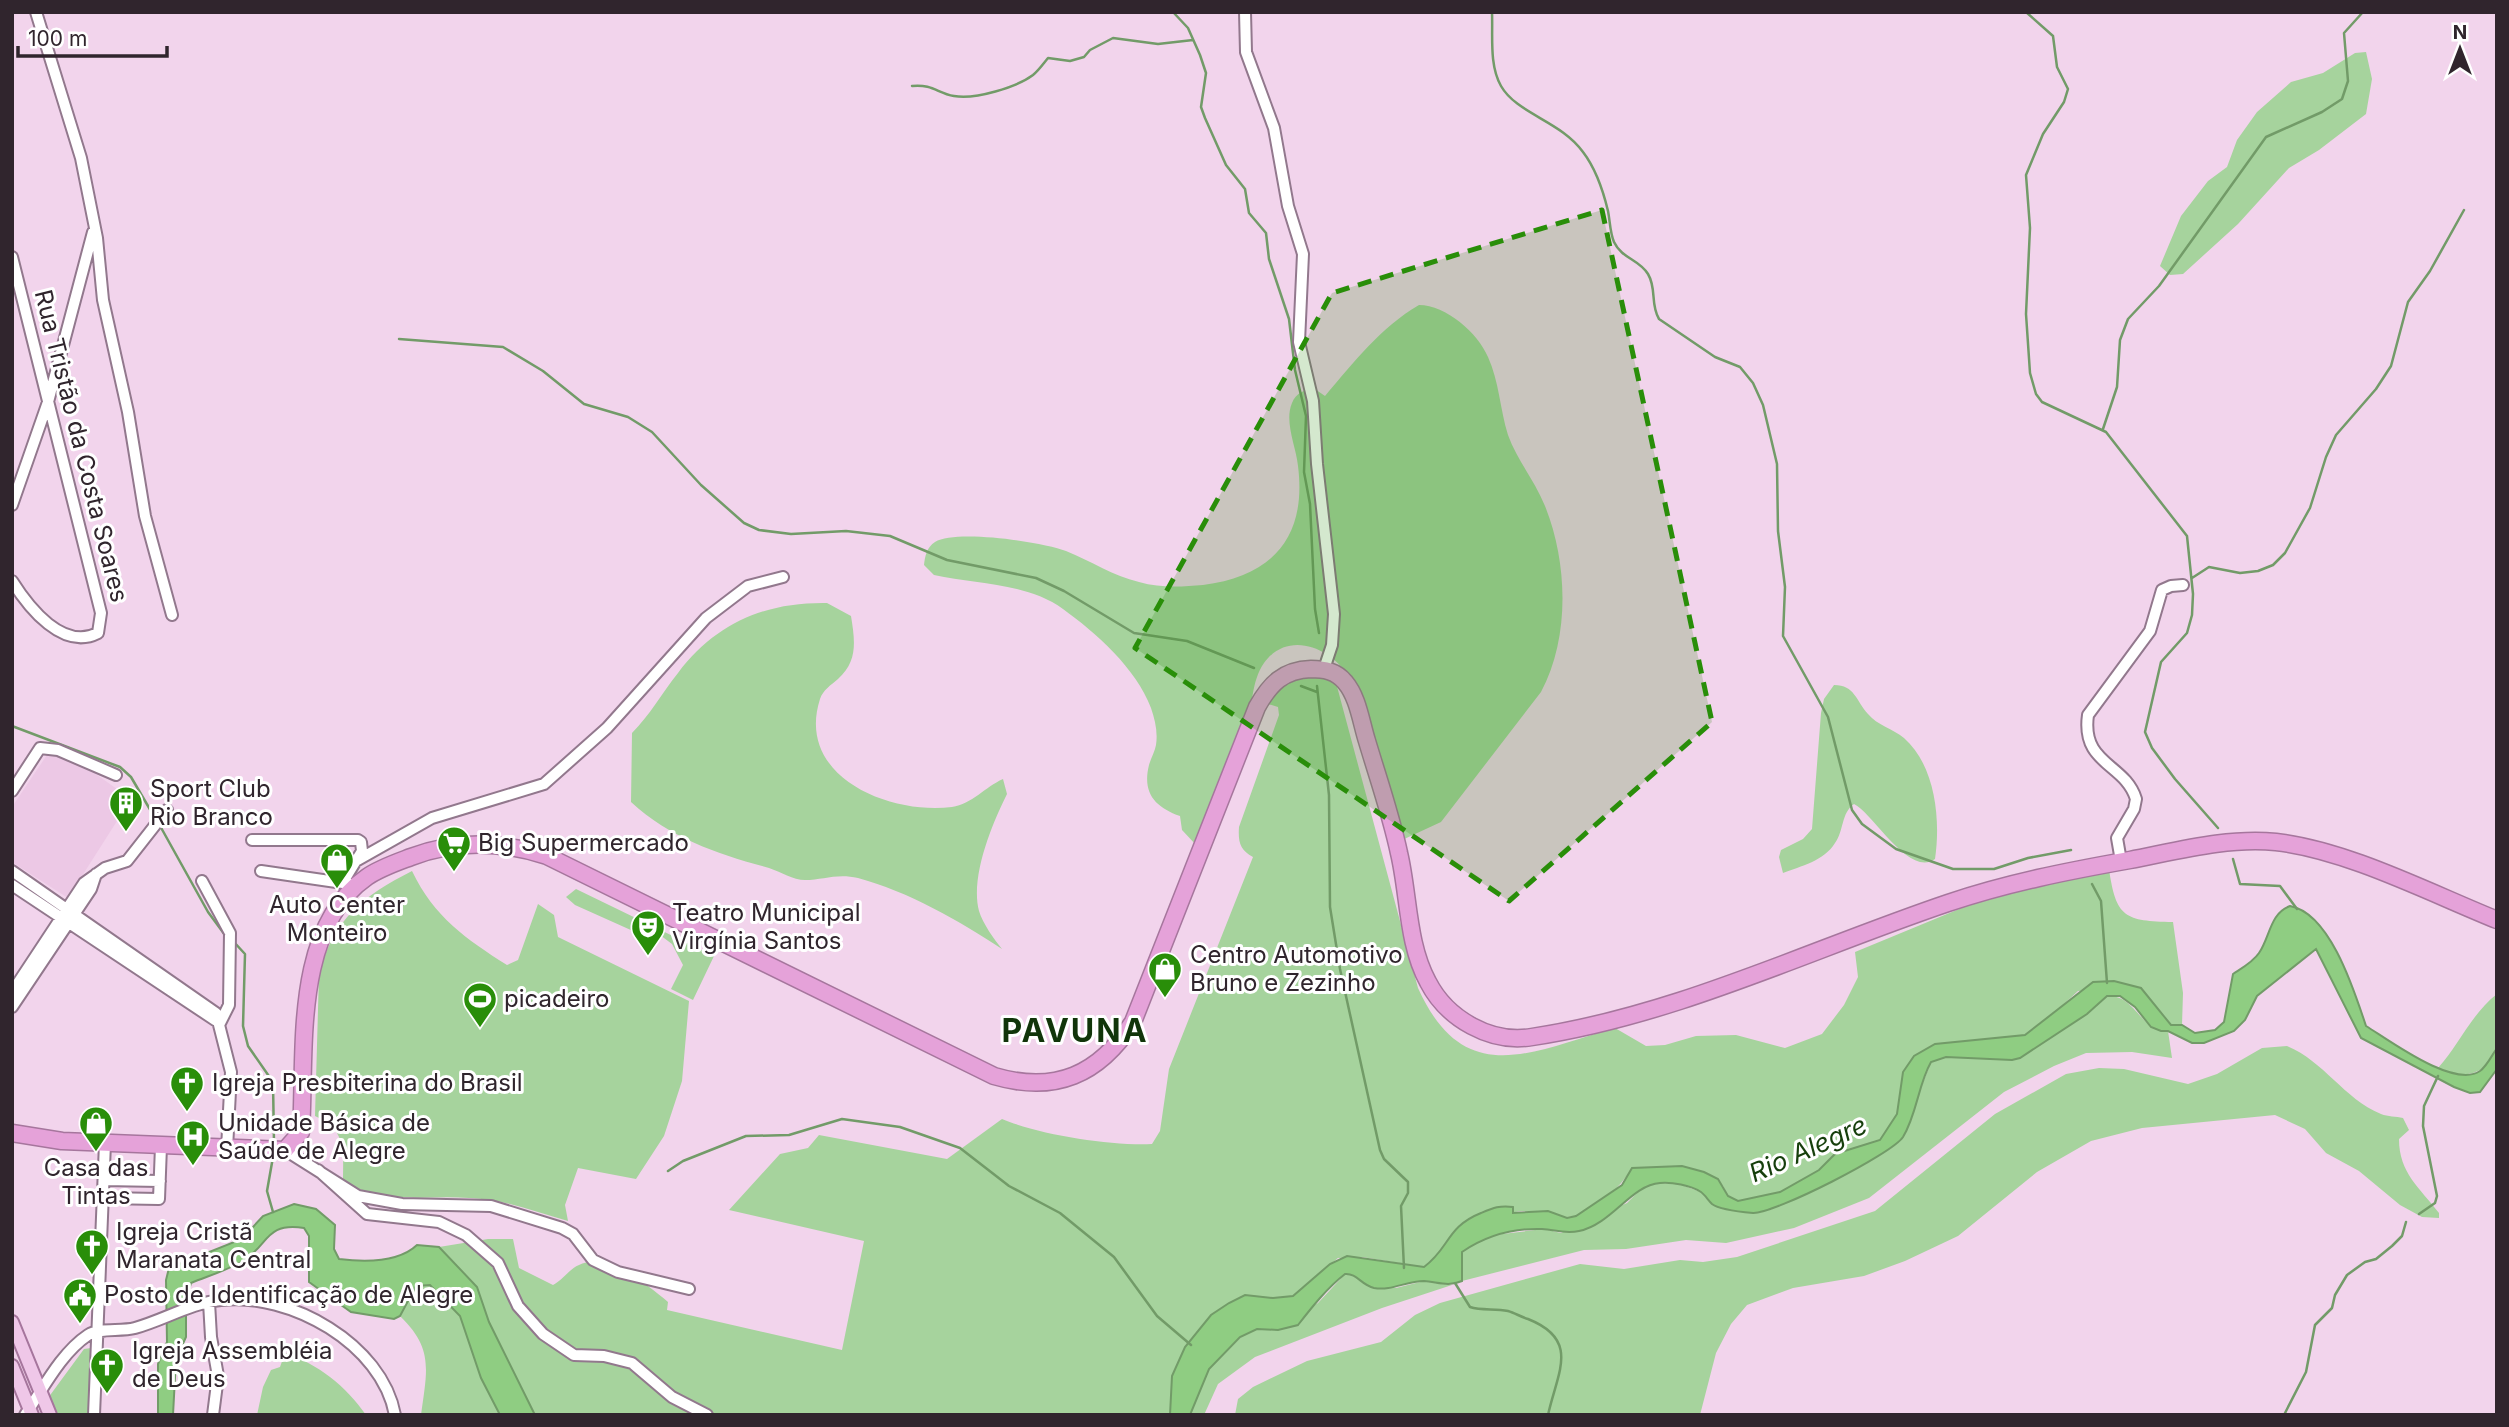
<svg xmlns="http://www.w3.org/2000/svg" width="2509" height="1427" font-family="Inter,sans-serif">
  <rect width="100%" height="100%" fill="#f2d4ec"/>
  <path fill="#ecc8e5" d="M49,752L83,765L131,799L68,898L12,862V807Z"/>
  <path fill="#a6d39d" d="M2366,52L2372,79L2366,114L2319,150L2289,168L2238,224L2183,274L2170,275L2160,266L2181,216L2208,181L2227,167L2237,140L2257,112L2291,82L2323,73L2355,53Z
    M1419,305C1446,305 1478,333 1488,357C1499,381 1500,409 1508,435C1517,460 1535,481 1545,506C1568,563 1570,638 1541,692L1441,822L1400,841L1349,677C1332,649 1289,629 1264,663C1251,682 1253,705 1247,725C1233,766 1213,806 1197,846L1182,830L1180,816C1155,807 1142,793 1149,765C1151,758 1155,751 1156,745C1158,732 1155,720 1151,708C1136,668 1096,633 1063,609C1027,583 976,584 934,575L924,565C925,556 927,547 935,542C956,529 1043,542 1066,551C1091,561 1113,576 1139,582C1160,588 1181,587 1203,585C1272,576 1307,538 1298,466C1296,446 1284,422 1292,403C1296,393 1304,391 1312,387L1325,396C1354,362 1381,327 1419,305Z
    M827,603L851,616C855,641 858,661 838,679C831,685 823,690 820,699C795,777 890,815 952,807C972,804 985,787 1003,779L1007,794C992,824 970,877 979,911C983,924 994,939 1002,949C960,921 907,891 858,878C837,873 823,880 805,880C793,880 781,872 769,868C718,854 671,839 631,802L632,733C650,715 662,693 678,673C716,623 765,602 827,603Z
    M1296,669L1335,679L1418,988C1464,1090 1531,1052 1615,1028L1646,1046L1665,1045L1696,1036L1736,1035L1785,1048L1822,1034L1844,1005L1858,977L1855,952L1981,900L2109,869C2116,918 2125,921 2173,922L2183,993L2182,1025H2171L2140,988L2078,991L2039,1027L2025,1035L1935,1044L1914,1056L1903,1072L1897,1114L1880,1140L1835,1154L1819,1170L1780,1192L1738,1201L1728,1196L1723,1186L1704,1172L1682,1166L1632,1168C1621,1187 1589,1219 1565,1217C1547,1216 1530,1207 1512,1213C1493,1219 1441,1254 1424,1267L1362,1257L1338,1258L1293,1296L1273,1298L1245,1295L1211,1315L1185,1347L1172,1376L1170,1415H535L489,1322L477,1287L439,1247L488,1239H513L519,1268L553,1285C563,1280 569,1269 579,1265C606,1251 648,1285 668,1302L667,1310L842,1350L864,1241L729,1210L780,1154L808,1148L819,1135L947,1159L1002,1119C1040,1135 1111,1146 1152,1144L1160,1131L1169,1069L1253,857C1240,850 1238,842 1239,827L1279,715L1278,707L1268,704L1275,685Z
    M1834,685C1855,685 1856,701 1868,714C1877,725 1893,729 1904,738C1935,765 1941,819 1935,859C1909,878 1873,813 1854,804C1841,813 1844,831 1835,843C1824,861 1801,866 1783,873L1779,857L1781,850L1803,839L1812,829L1821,713L1824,699Z
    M412,871C434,917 466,939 507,965L518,960L538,904L554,915L558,937L689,1001L682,1081L664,1136L636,1179L578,1168L565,1205L568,1221C535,1212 504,1199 469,1198C426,1195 382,1205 343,1181C343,1149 347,1131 315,1116L319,974C334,918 363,896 412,871Z
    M576,889L714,956L693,1000L671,989L683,965L672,944L660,935L633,931L575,905L566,897Z
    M2497,994C2497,1009 2502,1034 2496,1049C2487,1076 2461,1080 2438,1068C2459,1045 2472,1013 2497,994Z
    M2107,996C2136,994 2141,1033 2168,1031L2172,1058L2132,1052L2086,1053L2054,1066L2004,1092L1869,1198L1794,1228L1726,1243L1686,1240L1626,1249L1584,1250L1462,1281V1252L1485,1236L1544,1229L1561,1233L1627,1203L1643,1187L1658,1183L1679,1184L1701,1192L1713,1205L1752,1213L1848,1173L1901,1140L1931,1062L1946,1057L2012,1060L2020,1058Z
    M2287,1046C2325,1062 2343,1098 2381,1114C2388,1117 2396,1116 2403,1118L2409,1130L2399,1139C2399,1173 2420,1188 2439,1213V1218L2422,1217L2400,1205L2359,1171L2326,1153L2305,1129L2275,1115L2142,1128L2091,1141L2037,1172L1958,1236L1905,1261L1864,1276L1793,1288L1747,1305L1731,1324L1716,1353L1700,1415H1235L1238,1399L1253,1387L1307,1361L1381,1342L1415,1315L1440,1303L1580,1264L1624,1269L1680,1260L1703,1262L1737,1257L1875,1211L1995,1114L2066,1074L2099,1068L2124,1069L2188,1084L2217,1074L2262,1048Z
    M1345,1274H1353L1362,1282L1396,1288L1424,1281L1452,1285L1382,1308L1255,1357L1218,1384L1204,1415H1190L1209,1369L1241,1337L1257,1329L1278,1330L1305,1316L1308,1309L1318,1303Z
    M430,1285L460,1316L481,1378L500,1415H421C427,1370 434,1349 400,1316L416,1286Z
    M91,1348L93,1351L91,1415H52L48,1398L84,1349Z
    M285,1353C318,1364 346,1386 366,1415H257L263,1387L271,1370L280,1367Z"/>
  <path fill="#8fcd82" stroke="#729b68" stroke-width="2" d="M2290,906C2330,913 2354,990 2366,1026C2389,1040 2454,1089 2480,1071C2487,1066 2492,1055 2497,1048V1069L2480,1092L2470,1093L2454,1087L2361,1038L2316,949L2257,996L2245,1020L2234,1031L2204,1043H2192L2168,1031H2161L2151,1027L2135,1007L2120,996H2107L2087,1014L2020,1058L2012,1060L1946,1057L1931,1062C1918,1085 1917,1114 1903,1137C1892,1154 1774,1214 1753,1213C1742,1212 1720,1210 1712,1204C1708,1200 1705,1195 1701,1192C1690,1185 1672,1182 1660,1183C1631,1185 1612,1224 1579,1231C1565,1234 1556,1230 1542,1229C1512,1228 1487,1235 1462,1252V1281C1448,1287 1438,1282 1424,1281C1406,1281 1392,1291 1374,1288C1361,1285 1357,1273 1345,1274C1327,1288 1312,1307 1298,1325L1278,1330L1257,1329L1240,1337L1209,1369L1190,1415H1170L1172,1376L1185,1347L1211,1315L1229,1303L1245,1295L1273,1298L1293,1296L1330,1264L1347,1256L1424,1267C1450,1248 1446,1227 1481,1213C1493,1208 1500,1205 1513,1207V1213L1548,1211L1567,1218L1576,1216L1622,1185L1632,1168L1682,1166L1704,1172L1718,1179L1728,1196L1738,1201L1780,1192L1819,1170L1835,1154L1880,1140L1897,1114L1903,1072L1914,1056L1935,1044L2025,1035L2093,982L2114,981L2141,988L2171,1025H2182L2195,1033L2215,1030L2224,1022L2233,974C2242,968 2253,962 2259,953C2270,937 2270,913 2290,906Z
    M294,1204L316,1209L335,1225L334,1249L339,1259C364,1262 398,1263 417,1245L439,1247L477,1287L489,1322L535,1415H500L481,1378L460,1316L430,1285L416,1286L400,1316L394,1319L351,1312L309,1282V1236L304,1228C265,1222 269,1245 243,1261C228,1270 208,1276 191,1283L186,1301V1337L176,1359L173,1415H158V1364L167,1342L166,1280L169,1268L242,1239L263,1216Z"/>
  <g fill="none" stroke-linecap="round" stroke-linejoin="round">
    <path stroke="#729b68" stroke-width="2.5" d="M1173,12L1188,28L1200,55L1206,73L1201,107L1205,118L1226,165L1245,189L1249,213L1266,233L1269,259L1289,319L1295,370L1306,416L1304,472L1310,504L1315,609L1319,633
      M1492,12C1493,36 1489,65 1501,86C1517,114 1561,121 1583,152C1596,169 1603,190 1608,211C1610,221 1610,233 1614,242C1622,259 1639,259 1648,274C1657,289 1650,304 1659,319L1715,357L1740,367L1753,383L1763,405L1777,464L1778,531L1785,587L1783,636L1828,717L1852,810L1862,824L1896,849L1953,869H1994L2028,858L2071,850
      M2026,12L2053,36L2057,67L2068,89L2064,102L2043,134L2026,175L2030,228L2026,314L2030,373L2036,394L2042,402L2106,432L2187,536L2193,594L2192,615L2187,633L2161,662L2145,732L2152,748L2175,779L2218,828
      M912,86C933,84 937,93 954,96C975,100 1017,87 1033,75C1039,70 1043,64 1048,58L1070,61L1084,57L1090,50L1113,38L1158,44L1193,40
      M399,339L503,347L543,371L584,404L628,417L652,432L701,485L744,523L759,530L791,534L846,531L890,536L947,560L1036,578L1064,591L1134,633L1187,641L1254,668
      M2103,429L2117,387L2120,340L2128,319L2159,286L2266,137L2322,112L2342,99L2348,81L2344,33L2363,12
      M2192,578L2209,567L2240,573L2258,571L2273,565L2285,553L2310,508L2326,457L2336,435L2376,389L2391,366L2408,302L2430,271L2464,210
      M1301,686L1317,692
      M1317,686L1329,795L1330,907L1340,969L1380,1150L1384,1159L1408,1182V1193L1401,1206L1404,1268
      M12,726L120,767L131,777L155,818
      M159,824L208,912L225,935
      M2233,859L2240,884L2280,886L2297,909
      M2092,884L2101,901L2107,983
      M233,941L245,954L243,1026L248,1046L273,1082L274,1143
      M273,1157L267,1191L273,1212
      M668,1171L683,1161L746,1136L789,1135L842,1119L900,1127L960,1148L1009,1186L1060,1213L1114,1257L1157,1316L1191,1345
      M2419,1214L2435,1203L2437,1196L2423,1126L2424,1106L2438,1076
      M1455,1283L1470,1307C1482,1311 1495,1308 1508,1311C1515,1313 1521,1317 1528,1319C1581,1340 1557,1373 1548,1415
      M2284,1415L2306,1372L2315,1325L2332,1308L2335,1295L2347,1275L2365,1262L2376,1259L2392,1246L2402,1236L2406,1222"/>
    <g stroke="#92788d" stroke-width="14">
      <path id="minor" d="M36,12L81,158L97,238L103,300L128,412L145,516L172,615
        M1245,12L1246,52L1274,128L1288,206L1303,254L1299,342L1313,401L1317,464L1334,614L1332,645L1324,669
        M12,257L101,613L98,633C63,651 29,608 12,581
        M12,505L48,402L93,232
        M12,791L40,748L58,750L116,775
        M252,840H358L361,842L362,851L343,882
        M356,861L432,818L544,784L607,728L706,618L748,586L783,577
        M2121,861L2117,838L2134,809L2136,799C2125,763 2081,765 2088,715L2150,631L2162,590L2171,586L2183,585
        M12,871L216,1013L231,1072L227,1149
        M261,871L350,884
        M202,881L230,933L229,1005L220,1023
        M12,885L215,1020
        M12,992L84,883L105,868L127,861L167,810
        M12,1007L91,889L96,874
        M285,1150L358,1196L402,1204L491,1206L562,1228L573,1234L593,1260L618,1272L689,1289
        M318,1170L367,1214L439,1222L466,1235L498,1263L518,1306L543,1334L574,1355L604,1356L632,1363L672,1397L707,1415
        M104,1180L160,1181
        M103,1198L159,1199L161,1146
        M209,1302L211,1337L218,1376L213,1415
        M25,1415C43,1389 61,1353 88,1335C100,1327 120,1332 135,1328C164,1320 191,1303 221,1300C290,1292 382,1344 395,1415
        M94,1415L105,1143"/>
    </g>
    <g stroke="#a6769d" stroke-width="16">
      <path id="major" d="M12,1322L50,1415
        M12,1366L32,1415"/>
    </g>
    <g stroke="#a6769d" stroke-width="19">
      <path id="highway" d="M12,1133L62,1141L285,1150L301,1132C306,1052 292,929 367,877C380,868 395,863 411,857C456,840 501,841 547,856L994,1076C1055,1094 1099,1075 1133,1022L1257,707C1270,684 1283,670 1311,669C1324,669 1336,671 1345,682C1358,697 1361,722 1367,741C1378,778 1391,815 1399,853C1409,895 1407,944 1428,982C1447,1019 1491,1044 1532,1037C1677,1015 1809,950 1948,903C2007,883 2068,871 2130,860C2177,851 2228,837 2276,842C2347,850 2430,893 2497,920"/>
    </g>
    <use href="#minor" stroke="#fff" stroke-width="10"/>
    <use href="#major" stroke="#efc7e8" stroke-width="12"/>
    <use href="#highway" stroke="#e5a2d9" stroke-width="16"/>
  </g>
  <path fill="#298e09" fill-opacity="0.2" stroke="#298e09" stroke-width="5" stroke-dasharray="14 9" stroke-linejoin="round" d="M1602,210L1712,722L1509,901L1135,648L1332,293Z"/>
  <defs>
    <g id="building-pin" transform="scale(1.75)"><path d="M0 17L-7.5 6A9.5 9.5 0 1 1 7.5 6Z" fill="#298e09" stroke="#fff"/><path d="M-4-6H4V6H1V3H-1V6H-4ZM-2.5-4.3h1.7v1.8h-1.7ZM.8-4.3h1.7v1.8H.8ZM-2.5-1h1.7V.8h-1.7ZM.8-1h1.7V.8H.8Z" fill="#fff"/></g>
    <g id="supermarket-pin" transform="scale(1.75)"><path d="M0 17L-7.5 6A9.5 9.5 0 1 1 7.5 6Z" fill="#298e09" stroke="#fff"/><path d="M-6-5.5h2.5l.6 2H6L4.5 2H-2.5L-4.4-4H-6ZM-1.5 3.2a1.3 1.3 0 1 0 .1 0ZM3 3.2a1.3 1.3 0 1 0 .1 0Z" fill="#fff"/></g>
    <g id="shop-pin" transform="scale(1.75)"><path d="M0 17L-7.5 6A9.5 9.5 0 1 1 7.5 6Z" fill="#298e09" stroke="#fff"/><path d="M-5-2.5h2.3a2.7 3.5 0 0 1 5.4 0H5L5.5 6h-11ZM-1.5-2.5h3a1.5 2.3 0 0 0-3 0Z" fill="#fff"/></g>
    <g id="theatre-pin" transform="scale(1.75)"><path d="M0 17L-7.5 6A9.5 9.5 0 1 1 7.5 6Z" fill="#298e09" stroke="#fff"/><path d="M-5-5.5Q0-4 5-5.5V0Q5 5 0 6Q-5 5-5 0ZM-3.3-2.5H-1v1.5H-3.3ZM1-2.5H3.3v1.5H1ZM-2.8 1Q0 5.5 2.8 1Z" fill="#fff"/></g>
    <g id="stadium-pin" transform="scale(1.75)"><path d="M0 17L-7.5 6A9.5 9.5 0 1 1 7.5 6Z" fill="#298e09" stroke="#fff"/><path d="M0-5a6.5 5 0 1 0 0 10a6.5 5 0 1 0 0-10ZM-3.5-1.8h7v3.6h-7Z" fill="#fff"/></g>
    <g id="church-pin" transform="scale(1.75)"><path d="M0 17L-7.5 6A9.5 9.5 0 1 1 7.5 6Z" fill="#298e09" stroke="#fff"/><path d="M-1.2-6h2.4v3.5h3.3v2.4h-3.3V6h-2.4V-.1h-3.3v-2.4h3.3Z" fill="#fff"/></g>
    <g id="hospital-pin" transform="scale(1.75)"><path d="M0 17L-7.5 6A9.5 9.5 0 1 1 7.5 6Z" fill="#298e09" stroke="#fff"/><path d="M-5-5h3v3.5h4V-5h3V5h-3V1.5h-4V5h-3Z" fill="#fff"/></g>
    <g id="civic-pin" transform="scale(1.75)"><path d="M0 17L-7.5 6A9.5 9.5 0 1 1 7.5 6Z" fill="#298e09" stroke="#fff"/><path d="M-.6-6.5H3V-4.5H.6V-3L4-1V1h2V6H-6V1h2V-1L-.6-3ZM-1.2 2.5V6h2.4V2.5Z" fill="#fff"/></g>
  </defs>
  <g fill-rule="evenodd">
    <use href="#building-pin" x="126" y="803"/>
    <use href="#supermarket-pin" x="454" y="843"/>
    <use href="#shop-pin" x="337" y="860"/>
    <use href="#theatre-pin" x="648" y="927"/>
    <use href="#shop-pin" x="1165" y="969"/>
    <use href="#stadium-pin" x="480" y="999"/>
    <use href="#church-pin" x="187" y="1083"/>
    <use href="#shop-pin" x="96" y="1123"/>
    <use href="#hospital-pin" x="193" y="1137"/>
    <use href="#church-pin" x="92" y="1246"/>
    <use href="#civic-pin" x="80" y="1295"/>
    <use href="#church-pin" x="107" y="1365"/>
  </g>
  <g text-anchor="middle" stroke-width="6" stroke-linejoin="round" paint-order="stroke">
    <g font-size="24" fill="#30252d" stroke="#fff">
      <text transform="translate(81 446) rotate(76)" y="8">Rua Tristão da Costa Soares</text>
    </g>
    <g font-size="24" fill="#30252d" stroke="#fff" text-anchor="start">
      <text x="150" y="797">Sport Club<tspan x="150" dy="28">Rio Branco</tspan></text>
      <text x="478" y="851">Big Supermercado</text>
      <text x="337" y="913" text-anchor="middle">Auto Center<tspan x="337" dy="28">Monteiro</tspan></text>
      <text x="672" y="921">Teatro Municipal<tspan x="672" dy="28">Virgínia Santos</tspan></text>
      <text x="1190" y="963">Centro Automotivo<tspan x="1190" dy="28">Bruno e Zezinho</tspan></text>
      <text x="504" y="1007">picadeiro</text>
      <text x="212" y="1091">Igreja Presbiterina do Brasil</text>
      <text x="218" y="1131">Unidade Básica de<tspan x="218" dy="28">Saúde de Alegre</tspan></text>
      <text x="96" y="1176" text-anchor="middle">Casa das<tspan x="96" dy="28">Tintas</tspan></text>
      <text x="116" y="1240">Igreja Cristã<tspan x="116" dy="28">Maranata Central</tspan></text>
      <text x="104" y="1303">Posto de Identificação de Alegre</text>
      <text x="132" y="1359">Igreja Assembléia<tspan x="132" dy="28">de Deus</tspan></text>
    </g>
    <g font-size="26" font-style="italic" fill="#163f0c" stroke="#fff">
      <text transform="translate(1808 1149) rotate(-24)" y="9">Rio Alegre</text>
    </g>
    <g font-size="32" font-weight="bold" letter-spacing="2" fill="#11350a" stroke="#fff">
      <text x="1075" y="1042">PAVUNA</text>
    </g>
  </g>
  <rect width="2509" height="1427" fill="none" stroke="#30252d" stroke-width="28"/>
  <g transform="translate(2460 49)" stroke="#ffffff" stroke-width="5" paint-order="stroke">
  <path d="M0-5L12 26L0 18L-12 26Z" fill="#30252d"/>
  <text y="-10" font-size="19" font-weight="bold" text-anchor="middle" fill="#30252d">N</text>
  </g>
  <path d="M18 46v10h149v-10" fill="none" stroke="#30252d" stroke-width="3.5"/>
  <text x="28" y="46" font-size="21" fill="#30252d" stroke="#ffffff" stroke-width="5" paint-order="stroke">100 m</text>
</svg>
